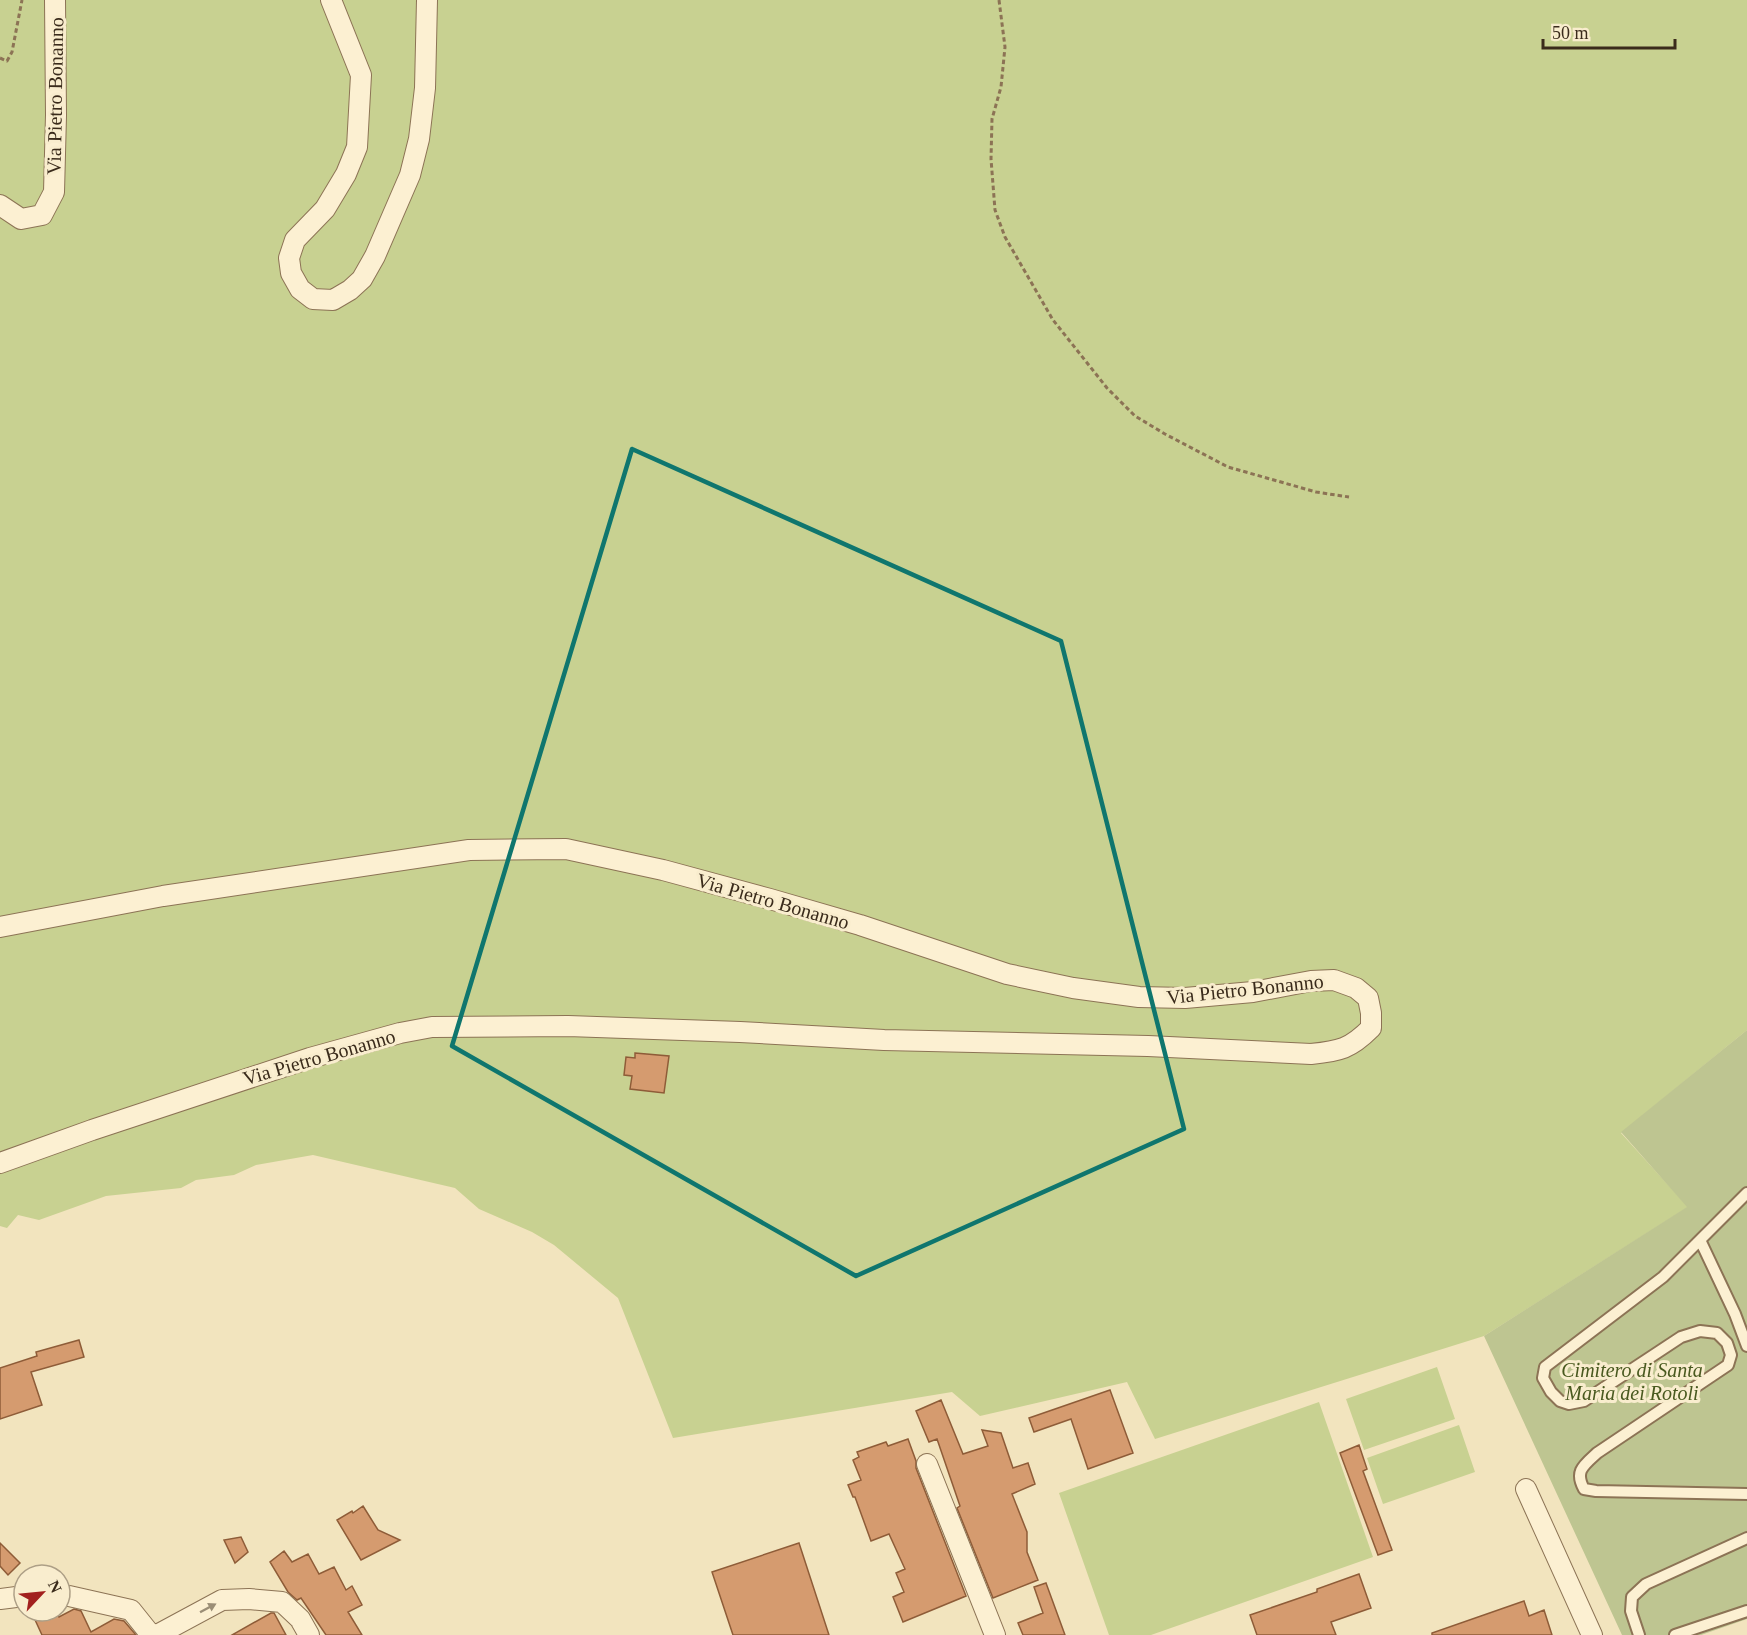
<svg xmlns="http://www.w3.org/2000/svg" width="1747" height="1635" font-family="Georgia,serif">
  <rect width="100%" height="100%" fill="#f2e4be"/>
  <path fill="#c8d191" d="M0,0H1747V1030L1621,1133L1688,1207L1484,1336L1155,1439L1127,1382L980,1416L952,1392L673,1438L618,1298L554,1245L532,1232L479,1209L455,1188L313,1155L256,1165L234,1175L196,1180L181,1188L106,1196L39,1220L18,1215L7,1228L0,1226Z
    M1437,1367L1455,1419L1364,1450L1346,1399Z
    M1319,1402L1373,1557L1151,1635H1109L1059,1493Z
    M1459,1425L1475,1472L1383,1504L1367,1458Z"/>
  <path fill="#bec591" d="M1747,1030V1619L1701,1635H1622L1484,1336L1687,1207L1621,1132Z"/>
  <path fill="#d59b6f" stroke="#8e5c38" stroke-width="1.5" d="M635,1053L669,1056L664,1093L630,1089L632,1076L624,1075L626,1057L635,1058Z
    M79,1340L84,1357L31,1372L42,1405L0,1419V1368L37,1356L36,1352Z
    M1110,1390L1133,1453L1088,1469L1071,1419L1034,1432L1029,1418Z
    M941,1400L963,1454L988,1446L982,1430L1001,1433L1013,1468L1028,1463L1035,1484L1012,1494L1027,1532V1552L1038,1580L993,1598L957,1508L960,1506L937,1439L929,1442L916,1411Z
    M908,1439L916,1461V1468L966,1596L903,1622L893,1597L904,1592L896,1573L905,1569L889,1534L871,1541L855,1497H853L848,1485L861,1480L853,1460L859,1457L857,1452L886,1442L888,1446Z
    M1359,1445L1367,1469L1363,1471L1392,1550L1378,1555L1340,1453Z
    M363,1506L378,1530L400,1540L361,1560L337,1520L352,1511L353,1513Z
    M241,1537L248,1552L235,1563L224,1540Z
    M0,1543L20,1563L8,1575L0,1566Z
    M799,1543L829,1635H733L712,1572Z
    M284,1551L292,1562L308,1554L319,1574L334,1567L346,1590L352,1586L362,1605L348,1612L362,1635H326L301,1598L297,1600L288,1592L270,1562Z
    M1359,1574L1371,1608L1331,1622L1336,1635H1257L1250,1615L1317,1592V1589Z
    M1046,1583L1065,1635H1023L1018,1623L1043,1613L1034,1587Z
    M1524,1601L1529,1616L1544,1610L1552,1635H1432V1633Z
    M74,1609L81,1611L91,1632L114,1619L124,1621L136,1635H42L31,1611H56L59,1617Z
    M271,1613H274L286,1635H232Z"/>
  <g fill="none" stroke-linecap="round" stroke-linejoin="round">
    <g stroke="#8c7355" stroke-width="14">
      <path id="lane" d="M1747,1193L1663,1277L1545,1367L1543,1378L1551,1392L1560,1401L1569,1404L1584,1401L1681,1337L1700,1331L1717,1333L1727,1343L1731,1355L1728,1365L1597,1453C1584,1465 1574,1471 1584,1489L1596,1491L1747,1494
        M1700,1240L1735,1314L1747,1346
        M1639,1635L1631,1611L1632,1597L1646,1584L1747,1538
        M1675,1635L1747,1611"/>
    </g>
    <g stroke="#8c7355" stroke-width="22">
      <path id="street" d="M331,0L361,75L357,147L346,174L325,209L295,240L289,258L291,273L300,289L313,299L333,300L350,290L362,279L375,256L410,175L419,139L425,88L427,0
        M0,205L21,219L42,215L54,192L56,115L55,0
        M0,927L163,896L469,850L566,849L663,870L770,899L860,925L1007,974L1073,988L1139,997L1185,998L1253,992L1311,981L1334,980L1356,988L1368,998L1371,1013V1028C1350,1049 1340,1051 1311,1054L1148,1046L884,1040L740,1032L568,1026L432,1027L400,1033L310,1058L92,1130L0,1163
        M927,1464L995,1635
        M1526,1489L1592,1635
        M60,1596H69L131,1610L151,1635
        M0,1599L24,1596
        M157,1635L222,1600L249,1599L282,1602L300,1619L309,1635"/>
    </g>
    <path stroke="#8c7355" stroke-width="3" stroke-dasharray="4.5 3" stroke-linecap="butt" d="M999,0L1005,47L1001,87L992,119L991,159L995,210L1005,237L1053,320L1107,388L1135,416L1165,434L1228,467L1316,492L1349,497
      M0,58L7,61L12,52L22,0"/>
    <use href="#lane" stroke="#fcf0d2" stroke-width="10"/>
    <use href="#street" stroke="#fcf0d2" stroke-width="20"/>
  </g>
  <defs><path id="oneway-solid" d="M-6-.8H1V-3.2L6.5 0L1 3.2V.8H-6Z" transform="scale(1.5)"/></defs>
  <use fill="#9b8e76" href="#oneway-solid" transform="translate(208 1608) rotate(-28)"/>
  <path fill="none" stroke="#0f766e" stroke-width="4.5" stroke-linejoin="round" d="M632,449L1061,641L1184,1129L856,1276L452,1046Z"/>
  <g text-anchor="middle" stroke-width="6" stroke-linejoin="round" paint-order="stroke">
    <g font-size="20" fill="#3a2b1b" stroke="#f9edce">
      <text transform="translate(55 96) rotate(-89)" y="7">Via Pietro Bonanno</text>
      <text transform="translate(773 901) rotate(16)" y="7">Via Pietro Bonanno</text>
      <text transform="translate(1245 989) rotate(-6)" y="7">Via Pietro Bonanno</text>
      <text transform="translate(319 1057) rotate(-16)" y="7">Via Pietro Bonanno</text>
    </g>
    <g font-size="20" font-style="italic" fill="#49591f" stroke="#f9edce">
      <text x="1632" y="1377">Cimitero di Santa<tspan x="1632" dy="23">Maria dei Rotoli</tspan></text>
    </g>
  </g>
  <g transform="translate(42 1593) rotate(64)"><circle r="28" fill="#f9edce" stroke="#ad9f86" stroke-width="1.5"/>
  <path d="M0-4.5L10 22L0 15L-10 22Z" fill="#a2201e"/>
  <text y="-9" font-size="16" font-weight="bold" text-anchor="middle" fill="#3a2b1b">N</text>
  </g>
  <path d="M1543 39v9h132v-9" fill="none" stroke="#3a2b1b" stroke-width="3"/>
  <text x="1552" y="39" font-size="18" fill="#3a2b1b" stroke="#f9edce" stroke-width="4.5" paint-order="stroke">50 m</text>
</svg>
